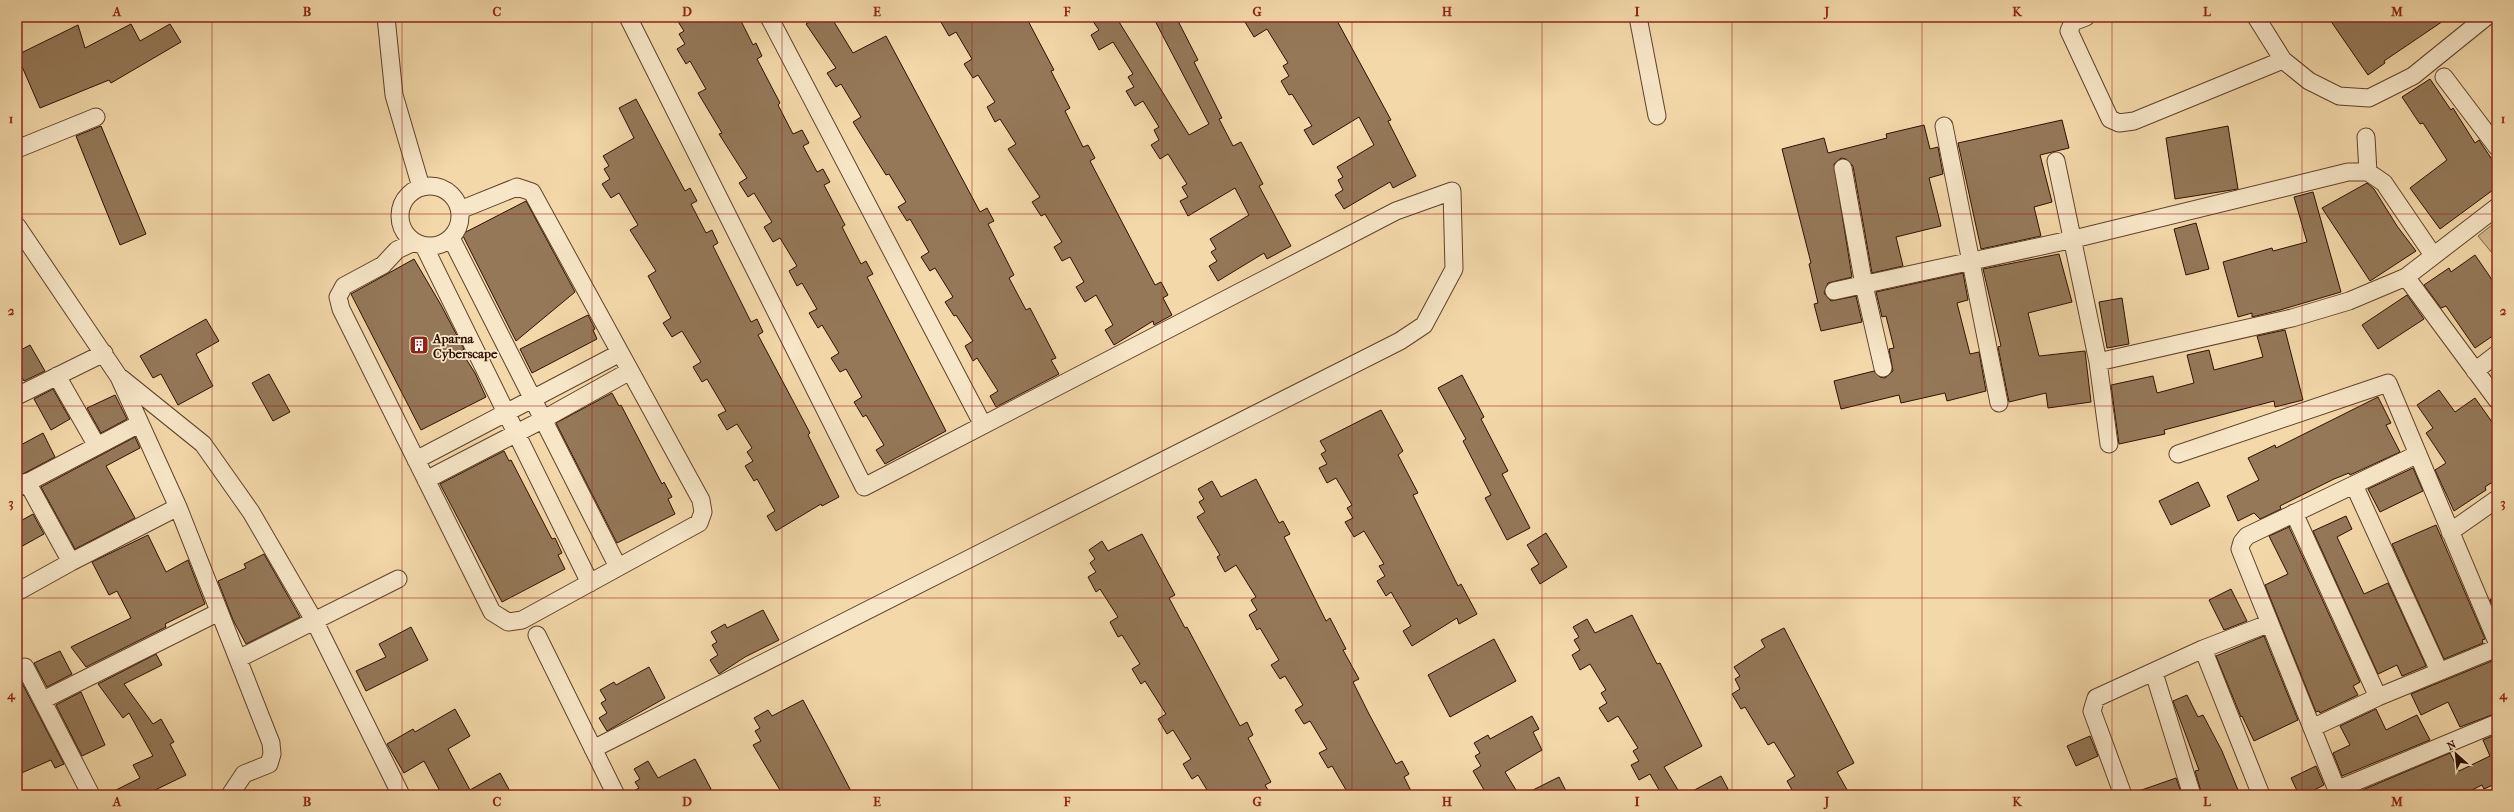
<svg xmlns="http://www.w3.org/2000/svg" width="2514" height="812" font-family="'IM FELL French Canon',serif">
  <rect width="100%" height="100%" fill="#f3d8a9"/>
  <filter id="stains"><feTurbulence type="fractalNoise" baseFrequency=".005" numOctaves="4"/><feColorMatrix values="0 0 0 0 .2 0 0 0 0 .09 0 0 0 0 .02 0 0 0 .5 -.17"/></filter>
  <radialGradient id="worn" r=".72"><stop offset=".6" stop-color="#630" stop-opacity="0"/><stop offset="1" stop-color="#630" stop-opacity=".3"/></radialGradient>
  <path fill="#d2b68c" stroke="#806346" d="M2497,221V259L2478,236Z"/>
  <path fill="#947858" stroke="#2e1000" d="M675,17H739L753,45L756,43L762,56L757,59L780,103L778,105L793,134L802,130L809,143L803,146L817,172L823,169L830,182L824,185L845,225L842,227L861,264L866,261L873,274L867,277L946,431L885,464L876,450L884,445L866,415L863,417L854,402L862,397L846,369L840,372L831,358L839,353L822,325L818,328L809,313L817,309L802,283L797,286L789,271L797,266L780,238L773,242L764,227L772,222L754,193L748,197L739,183L747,178L719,134L722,133L698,93L706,89L690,61L686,64L677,49L685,44L679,34L684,31Z
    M817,17H831L853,53L886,36L980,212L987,208L994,221L988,224L1014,275L1009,278L1026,310L1030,308L1056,358L1051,360L1059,374L996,407L990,396L998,391L977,358L973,361L965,346L973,341L956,315L954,316L945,302L953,297L935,268L930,271L921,257L929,252L910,219L907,221L898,207L906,202L889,174L886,175L853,122L861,117L841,84L836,87L827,73L836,68L806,24Z
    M938,17H1026L1054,70L1051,71L1070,108L1065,111L1083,147L1088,145L1095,158L1090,161L1155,285L1161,282L1168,295L1163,298L1172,315L1154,325L1153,321L1114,345L1105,330L1113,325L1096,295L1085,302L1076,287L1084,282L1070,257L1062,261L1054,247L1062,242L1045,214L1041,216L1032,202L1040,197L1008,149L1016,144L1000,119L995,122L987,107L995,102L978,75L973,78L964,64L972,59L956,32L949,36Z
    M1090,17H1116L1189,135L1209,124L1153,17H1176L1198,60L1194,62L1222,118L1219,119L1233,146L1241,142L1263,184L1259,186L1291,246L1267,259L1264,253L1218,281L1209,266L1217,261L1211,252L1216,249L1210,239L1249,215L1235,188L1188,216L1180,201L1188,197L1182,187L1187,184L1168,154L1160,159L1151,145L1159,140L1154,130L1159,127L1143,101L1135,106L1126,91L1134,87L1128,77L1133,74L1113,42L1099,50L1091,35L1099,30Z
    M1253,17H1335L1391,120L1388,121L1416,176L1393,188L1390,182L1344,209L1335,195L1343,190L1338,180L1343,177L1337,167L1374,145L1359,117L1313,145L1304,130L1312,126L1292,94L1289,95L1281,81L1289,76L1283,66L1288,63L1267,29L1254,37L1245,22Z
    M2328,17H2449L2384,61L2385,63L2368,75Z
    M131,24L140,41L170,24L181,42L111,83L109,80L40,108L17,55L78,25L85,48Z
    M2430,79L2451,110L2453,108L2475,143L2479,140L2497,167V187L2440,229L2410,188L2447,160L2423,123L2420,124L2402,97Z
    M636,99L685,191L690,188L697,201L691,204L706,233L712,230L718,243L713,246L751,322L757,319L763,332L758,335L810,433L808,435L839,497L822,506L821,504L776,531L767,516L775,511L757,479L754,481L745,466L753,461L747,452L752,448L737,424L727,430L718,415L726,411L707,379L702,382L693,367L701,362L682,331L672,337L663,323L671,318L648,276L656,271L630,230L638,225L619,193L611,198L602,184L610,179L604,169L609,166L603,156L634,138L619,108Z
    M2062,120L2069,148L2040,155L2052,202L2034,207L2041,236L1981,249L1958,143Z
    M1924,125L1930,149L1938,147L1943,174L1929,178L1941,226L1896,237L1903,266L1872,273L1853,166L1846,159L1841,158L1834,164L1852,277L1828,283L1824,293L1831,301L1856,296L1862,322L1821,331L1814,304L1818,303L1809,264L1811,263L1782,149L1824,138L1828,153L1887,138L1886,134Z
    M101,126L146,234L120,245L76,136Z
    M2228,126L2238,189L2175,199L2166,138Z
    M2367,183L2374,189L2397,226L2416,251L2370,281L2322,208Z
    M2313,192L2341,292L2280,310L2252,317V313L2238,317L2223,262L2272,248L2273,251L2307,242L2294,197Z
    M526,201L575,292L516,341L462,234Z
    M2196,223L2209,269L2186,275L2174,229Z
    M2059,254L2072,302L2028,313L2039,356L2085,351L2091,402L2048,408L2046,393L2009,402L1998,347L2001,346L1983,269Z
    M2475,255L2497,287V333L2475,348L2446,306L2441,308L2424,285L2449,268L2451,272Z
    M414,259L441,305L464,349L461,351L475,373L486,397L421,430L351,294Z
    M1963,273L1968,300L1957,303L1970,354L1979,352L1986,391L1947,401L1945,393L1901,403L1899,395L1841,409L1834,381L1874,371L1880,377L1885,378L1893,371L1889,349L1894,348L1886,316L1882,317L1876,292Z
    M2407,295L2424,319L2378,349L2362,325Z
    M2122,298L2129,344L2107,348L2099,302Z
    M588,315L595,329L593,330L597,339L532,373L520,349Z
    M206,319L219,341L196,354L213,386L178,405L161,374L153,378L140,356Z
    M2285,330L2303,400L2275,407L2274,401L2164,430L2165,434L2119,444L2111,385L2153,376L2157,393L2194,383L2187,355L2209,350L2214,370L2263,357L2257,336Z
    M30,345L45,371L24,381L17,369V352Z
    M269,374L290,412L273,421L252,383Z
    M1462,375L1484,417L1481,419L1508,471L1502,474L1530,528L1507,540L1485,498L1491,495L1463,441L1466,439L1438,388Z
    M53,389L70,419L51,430L34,399Z
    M2439,390L2455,412L2475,398L2497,429V479L2485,487L2486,490L2454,511L2435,470L2446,463L2426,433L2433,428L2417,405Z
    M612,393L619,406L621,405L662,484L664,482L672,497L668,499L675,514L617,543L556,423Z
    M115,395L127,419L101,433L87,408Z
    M2378,397L2391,423L2386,425L2400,452L2350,475L2349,473L2334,479L2280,506L2281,509L2260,519L2254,513L2238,521L2227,496L2259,480L2248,458L2275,445L2276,448Z
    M1381,410L1403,451L1398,455L1418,493L1413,495L1458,586L1461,584L1477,614L1459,624L1457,618L1412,646L1403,631L1411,626L1391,592L1386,596L1377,581L1385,576L1379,566L1384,564L1364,531L1354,537L1345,522L1353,518L1347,508L1352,505L1336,478L1327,483L1319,468L1327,464L1321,454L1326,451L1320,441Z
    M43,433L55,457L17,477V447Z
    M135,437L140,448L106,466L135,518L75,549L41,487Z
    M504,451L509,461L511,460L552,539L555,538L562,553L558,555L565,569L502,602L440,484Z
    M2413,468L2423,491L2380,512L2368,489Z
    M1256,479L1279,523L1283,521L1290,534L1284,537L1326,621L1330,618L1346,649L1343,650L1359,679L1353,682L1369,714L1396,764L1402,761L1409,774L1404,777L1413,795H1349L1332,766L1328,768L1319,753L1327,749L1310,721L1304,724L1295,710L1303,705L1285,676L1280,679L1271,665L1279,660L1260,628L1257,630L1249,615L1257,610L1251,600L1256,597L1236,565L1225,572L1217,557L1220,555L1197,517L1205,512L1199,502L1204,499L1198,489L1212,481L1221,497Z
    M2198,482L2210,506L2171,525L2159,501Z
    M33,514L44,534L17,549V523Z
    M2346,516L2352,529L2337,537L2364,594L2388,583L2426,666L2402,676L2397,665L2378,674L2313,531Z
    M2436,525L2485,639L2482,640L2483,643L2444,659L2392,544Z
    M2289,527L2360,682L2353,686L2358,695L2320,713L2319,711L2316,712L2265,585L2288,574L2269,536Z
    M1546,533L1567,567L1540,584L1531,569L1539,564L1527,545Z
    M1142,534L1175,595L1169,598L1185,628L1187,627L1240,726L1247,722L1253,735L1248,738L1271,782L1265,785L1271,795H1210L1198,775L1192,779L1183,764L1191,759L1173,730L1167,734L1158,719L1166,714L1145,681L1141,684L1132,669L1140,664L1122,635L1118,637L1110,622L1118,617L1100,589L1096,592L1088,577L1096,572L1090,563L1095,559L1089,550L1102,541L1108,551Z
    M148,535L166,572L188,560L205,604L165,624L166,627L86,667L71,647L131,618L117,591L109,595L92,562Z
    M264,554L300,617L246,644L233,620L218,581L246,568L244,564Z
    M2231,589L2247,621L2224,630L2209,600Z
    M2497,595V616L2490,600Z
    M763,610L779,640L745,657L719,674L710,660L718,655L712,645L717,642L711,632L725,624L727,628Z
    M1632,615L1657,664L1660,663L1702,746L1664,767L1681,795H1662L1650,774L1639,780L1631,765L1639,761L1633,751L1638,748L1618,716L1608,722L1599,708L1607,703L1601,693L1606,690L1590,664L1580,670L1572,655L1580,650L1574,640L1579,637L1573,627L1587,619L1595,633Z
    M411,627L428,660L366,691L356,671L386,657L379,644Z
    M1784,628L1854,763L1837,772L1850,795H1795L1787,781L1795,776L1774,742L1768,745L1745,707L1741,709L1732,694L1740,689L1735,679L1740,676L1734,667L1765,647L1761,640Z
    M2264,636L2298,720L2254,741L2242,716L2241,717L2216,656Z
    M1494,639L1516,681L1450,717L1428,675Z
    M60,651L72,674L47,687L34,663Z
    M156,654L162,665L124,684L153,724L161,719L174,742L170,744L186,775L145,795H106L140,778L133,765L153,756L129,713L123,718L98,684Z
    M2492,661L2497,672V713L2460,727L2448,702L2421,715L2411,694Z
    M649,667L665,698L607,731L599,718L607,713L601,703L606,700L600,690L614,682L616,685Z
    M22,683L64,764L55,768L51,760L17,775V685Z
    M81,692L105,745L82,756L56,705Z
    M2187,695L2198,717L2203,715L2222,751L2240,795H2202L2195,771L2199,770L2173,701Z
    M803,700L827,745L853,795H783L753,745L761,741L755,731L760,728L754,718L768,710L772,716Z
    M455,709L470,736L448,749L470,790L500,773L512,795H442L424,761L404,773L387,744L413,729L415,732Z
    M2376,709L2386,730L2417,715L2430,740L2342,776L2333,753L2350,745L2340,726Z
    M1532,716L1539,729L1533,732L1542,750L1505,772L1519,795H1487L1473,771L1481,766L1475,756L1480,753L1474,743L1488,735L1490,739Z
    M2497,734V783L2484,789L2482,785L2462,795L2353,794L2450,753L2459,771L2490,756L2483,740Z
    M2090,736L2098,756L2076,766L2067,746Z
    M695,759L711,789L699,795H626L639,788L635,782L640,779L634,769L648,761L658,778Z
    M2316,766L2324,785L2304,795H2299L2291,778Z
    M1721,776L1728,789L1717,795H1685Z
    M1559,777L1568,795H1523Z
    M2176,778L2182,795H2134L2133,793Z"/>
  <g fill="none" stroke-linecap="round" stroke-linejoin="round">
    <g stroke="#5f422a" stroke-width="19">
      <path id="street" d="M386,17L394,95L421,187
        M769,17L983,425
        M1638,17L1657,116
        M2086,17L2073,22L2069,31L2110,119L2119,123L2134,121L2283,60
        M2256,17L2283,60L2309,81L2339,96L2369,98L2413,76L2486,17
        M2444,77L2497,147
        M1944,126L1999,403
        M2366,137L2368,172
        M17,149L96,117
        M2056,161L2098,362L2109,444
        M1843,168L1864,285L1883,368
        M400 216a30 30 0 1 1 60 0a30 30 0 1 1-60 0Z
        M17,226L119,377L178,507L271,743L272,754L269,764L244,774L230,795
        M451,238L618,567
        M414,242L397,250L383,265L344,286L338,297L341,309L492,612L508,622L522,620L699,523L703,512L701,500L532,192L517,187L460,210
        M424,246L590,583
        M2406,277L2497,400
        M1834,291L2074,239L2348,172H2368L2384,183L2433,255
        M2098,362L2292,318L2349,301L2406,277L2497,207
        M2475,371L2497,354
        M57,376L97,446
        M121,378L203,444L251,512L315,622L401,795
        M17,396L104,353
        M2178,454L2388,383L2497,642
        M416,460L620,353
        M426,480L542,420L630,371
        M27,482L71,562L178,507
        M2354,485L2439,671
        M17,488L139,424
        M2294,513L2378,697
        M2450,532L2497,499
        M17,592L71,562
        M537,635L616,795
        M2203,649L2261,795
        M238,659L398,579
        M25,667L91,795
        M2154,673L2192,795
        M43,700L219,612
        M2312,728L2378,697L2497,648
        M593,749L1400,341L1424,325L1454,269L1452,191L1396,211L864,487L628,17
        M2336,790L2497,723
        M2123,795L2092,711L2096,698L2203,649L2270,623
        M2339,795L2240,549L2242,542L2247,536L2418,454"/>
    </g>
    <use href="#street" stroke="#f7e6c7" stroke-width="17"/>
  </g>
  <path fill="none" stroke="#8f2418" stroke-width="1" stroke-opacity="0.55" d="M212,17V795M402,17V795M592,17V795M782,17V795M972,17V795M1162,17V795M1352,17V795M1542,17V795M1732,17V795M1922,17V795M2112,17V795M2302,17V795M17,214H2497M17,406H2497M17,598H2497"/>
  <defs>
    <g id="building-square" transform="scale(1)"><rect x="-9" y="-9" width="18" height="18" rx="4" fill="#8f2418" stroke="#f7e6c7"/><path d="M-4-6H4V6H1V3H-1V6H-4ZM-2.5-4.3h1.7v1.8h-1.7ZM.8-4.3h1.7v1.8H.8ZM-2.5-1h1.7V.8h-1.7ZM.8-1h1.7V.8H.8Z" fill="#fff"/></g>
  </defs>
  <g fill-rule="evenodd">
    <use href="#building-square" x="419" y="345"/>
  </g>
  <g text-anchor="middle" stroke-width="3.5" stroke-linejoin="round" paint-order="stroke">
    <g font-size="13" font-weight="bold" fill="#2e1000" stroke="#f7e6c7" text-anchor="start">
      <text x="433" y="343">Aparna<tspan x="433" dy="15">Cyberscape</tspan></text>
    </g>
  </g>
  <rect width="2514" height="812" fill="none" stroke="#f3d8a9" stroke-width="44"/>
  <g transform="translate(2456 754) rotate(333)" stroke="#f7e6c7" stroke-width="3" paint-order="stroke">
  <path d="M0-3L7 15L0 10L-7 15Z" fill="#2e1000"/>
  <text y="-6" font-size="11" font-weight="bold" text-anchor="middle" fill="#2e1000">N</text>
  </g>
  <rect x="22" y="22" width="2470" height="768" fill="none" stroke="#8f2418" stroke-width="1.5"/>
  <g font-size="13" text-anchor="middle" font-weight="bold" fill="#8f2418">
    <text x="117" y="16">A</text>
    <text x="307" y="16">B</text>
    <text x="497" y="16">C</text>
    <text x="687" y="16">D</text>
    <text x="877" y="16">E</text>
    <text x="1067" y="16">F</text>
    <text x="1257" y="16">G</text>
    <text x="1447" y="16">H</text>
    <text x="1637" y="16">I</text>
    <text x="1827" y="16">J</text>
    <text x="2017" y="16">K</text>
    <text x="2207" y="16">L</text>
    <text x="2397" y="16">M</text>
    <text x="11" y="123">1</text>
    <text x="2503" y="123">1</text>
    <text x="11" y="315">2</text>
    <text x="2503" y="315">2</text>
    <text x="11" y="507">3</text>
    <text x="2503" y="507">3</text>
    <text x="11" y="699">4</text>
    <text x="2503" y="699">4</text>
    <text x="117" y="806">A</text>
    <text x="307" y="806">B</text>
    <text x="497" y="806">C</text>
    <text x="687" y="806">D</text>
    <text x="877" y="806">E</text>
    <text x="1067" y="806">F</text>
    <text x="1257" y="806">G</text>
    <text x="1447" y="806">H</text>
    <text x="1637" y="806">I</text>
    <text x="1827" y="806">J</text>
    <text x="2017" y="806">K</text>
    <text x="2207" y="806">L</text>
    <text x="2397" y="806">M</text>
  </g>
  <rect width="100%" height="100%" filter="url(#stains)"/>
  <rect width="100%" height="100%" fill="url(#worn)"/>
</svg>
